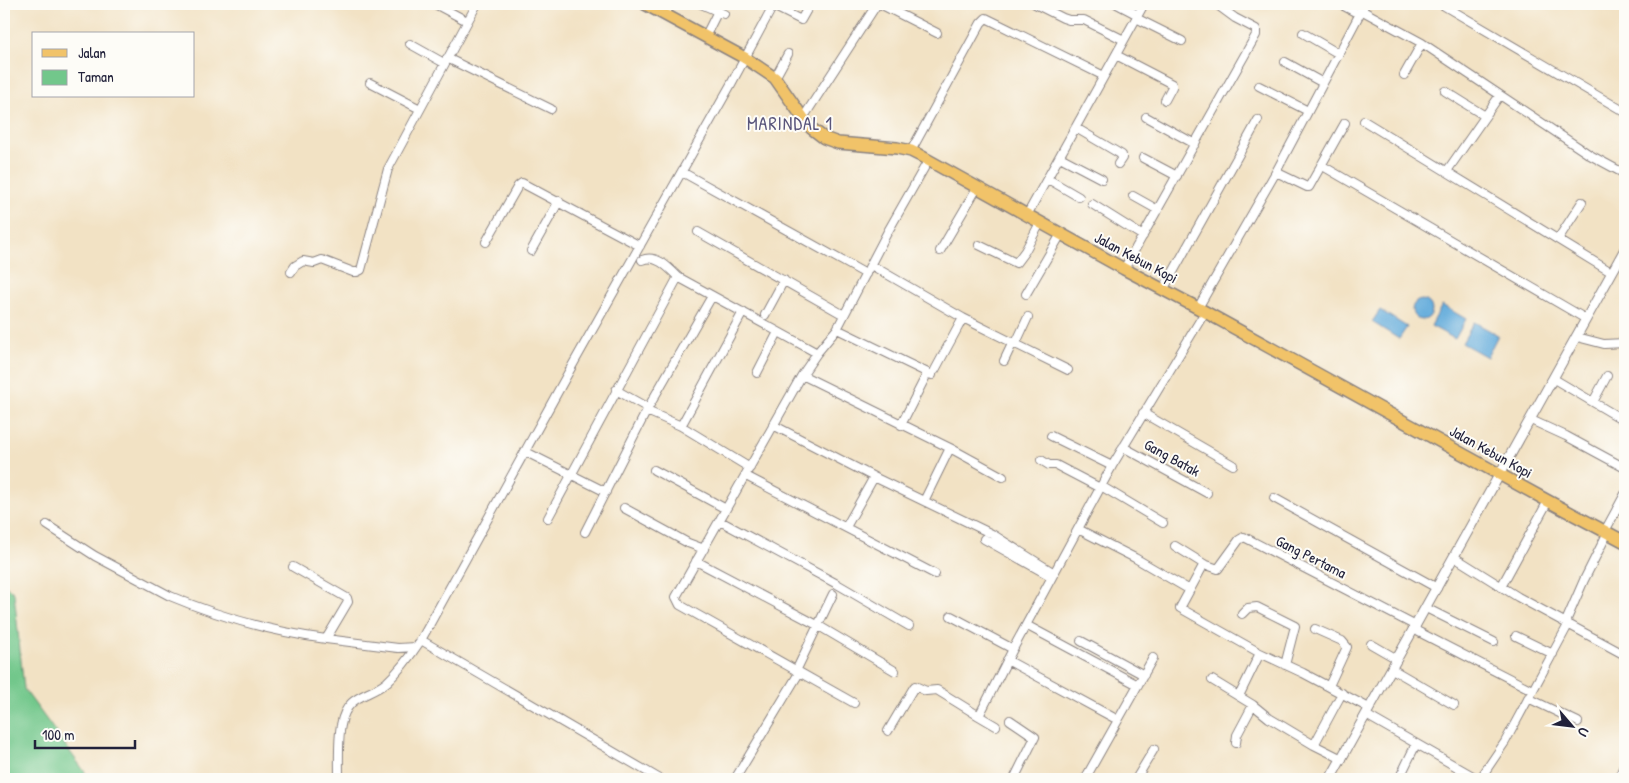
<svg xmlns="http://www.w3.org/2000/svg" width="1629" height="783" font-family="'Patrick Hand',sans-serif">
  <rect width="100%" height="100%" fill="#fdfcf7"/>
  <filter id="ink" filterUnits="userSpaceOnUse"><feTurbulence type="fractalNoise" baseFrequency=".02" numOctaves="2"/><feDisplacementMap in="SourceGraphic" scale="10" xChannelSelector="R" yChannelSelector="G"/><feConvolveMatrix kernelMatrix="1 2 1 2 8 2 1 2 1" color-interpolation-filters="sRGB"/></filter>
  <filter id="wash" filterUnits="userSpaceOnUse"><feTurbulence type="fractalNoise" baseFrequency=".0096" numOctaves="4" result="noise"/><feDisplacementMap in="SourceGraphic" scale="20" xChannelSelector="R" yChannelSelector="G"/><feGaussianBlur stdDeviation="1.12" result="paint"/><feColorMatrix in="noise" values="0 0 0 0 0 0 0 0 0 0 0 0 0 0 0 0 0 1.4 0 .05"/><feComposite in="paint" operator="in"/></filter>
  <g filter="url(#wash)">
    <rect width="100%" height="100%" fill="#f2e2c4"/>
    <path fill="#72c78b" stroke="#4a7463" d="M4,584L14,593L24,689L90,779H4Z"/>
    <path fill="#63acdb" stroke="#42678b" d="M1412 310a10 10 0 1 1 20 0a10 10 0 1 1-20 0Z
      M1442,305L1466,319L1455,339L1431,326Z
      M1380,310L1407,327L1399,339L1372,322Z
      M1474,322L1498,335L1487,357L1462,343Z"/>
  </g>
  <g filter="url(#ink)">
    <g fill="none" stroke-linecap="round" stroke-linejoin="round">
      <g stroke="#8a8280" stroke-width="10">
        <path id="minor" d="M435,4L467,21
          M701,4L724,14
          M880,4L937,33
          M1035,4L1063,18L1069,20H1084L1124,40
          M1117,4L1138,15
          M1340,4L1359,14
          M1441,4L1625,112
          M773,6L801,20L810,4
          M1361,10L1422,43L1500,95
          M664,15L671,4
          M1136,18L1182,41
          M1303,33L1339,54
          M705,37L718,11
          M410,44L444,63
          M1116,55L1172,84V87L1165,100
          M447,58L551,109
          M1285,62L1323,83
          M1404,75L1422,43
          M775,78L788,54
          M370,83L420,109
          M1259,86L1308,111
          M1445,91L1485,116
          M1146,117L1195,144
          M803,118L877,4
          M1364,121L1611,272
          M1076,128L1122,155V158L1118,164
          M911,151L981,23L986,18L1104,76
          M1060,157L1102,179
          M1143,158L1177,176
          M1321,165L1586,319
          M1447,171L1500,95L1590,155L1625,174
          M682,172L866,274
          M1276,172L1307,187H1309L1345,123
          M1048,179L1079,197
          M1133,196L1158,210
          M1092,204L1143,236
          M1027,215L1144,4
          M698,232L844,315
          M1558,239L1582,202
          M486,242L518,186L522,183L640,246
          M979,245L1016,263L1025,251L1040,223
          M531,251L559,201
          M940,251L977,188
          M642,260C656,254 668,267 678,277L817,353
          M871,265L963,318L1068,370
          M1124,269L1256,35V29L1235,18L1216,4
          M291,272L295,266L303,261L314,263L322,260L353,272H357L361,270L388,169L477,4
          M1163,290L1258,120
          M1026,294L1061,234
          M1198,308L1276,172L1365,4
          M765,315L784,280
          M837,329L932,375
          M1577,337L1604,344L1625,343
          M1016,343L1028,317
          M1004,361L1013,342
          M935,370L963,318
          M757,373L778,332
          M802,375L950,448L1003,477
          M1554,379L1625,421
          M616,390L648,408
          M1593,402L1607,376
          M647,411L681,426L750,468
          M1143,413L1233,465
          M1531,420L1566,436L1625,468
          M773,425L874,477L992,534L1054,573
          M901,425L927,374
          M681,426L743,312
          M1051,436L1112,466
          M1123,447L1207,493
          M526,452L606,492
          M1041,460L1049,465H1056L1100,488
          M654,470L726,509
          M746,476L935,574
          M1101,486L1163,523
          M1274,498L1437,588
          M924,501L950,448
          M624,508L688,543L704,549
          M548,518L678,277
          M720,521L837,584L909,626
          M47,525L95,556L170,596C220,617 273,632 326,639
          M846,527L874,477
          M1078,529L1135,558L1190,590
          M1605,531L1625,494
          M585,532L648,408L712,296
          M984,539L1052,577
          M1175,546L1204,564L1218,569L1239,540L1244,537L1416,626
          M1454,557L1518,597L1625,655
          M696,561L819,626L895,671
          M1204,564L1180,608L1260,653L1303,673L1369,708
          M293,567L347,598L348,602L326,639L398,648L416,647
          M1501,587L1548,501
          M1426,608L1494,642
          M1242,614L1248,608L1257,607L1295,626L1285,665
          M951,616L1013,649
          M1026,625L1138,685
          M1315,629L1342,641L1347,647L1329,686
          M1413,629L1532,690
          M1516,636L1553,654
          M421,640L660,779
          M1081,641L1144,675
          M1371,644L1397,659
          M1007,660L1118,720
          M1392,669L1454,705
          M796,671L833,594
          M1212,680L1253,705L1269,718L1314,745L1342,759
          M1239,696L1260,653
          M1528,698L1578,722
          M854,703L680,605L676,597L802,375L817,353L837,329L887,233L928,161
          M1366,715L1478,779
          M1010,720L1035,737L1014,779
          M996,726L979,716L1013,649L1112,466L1205,312
          M888,731L914,687L915,686L926,691L937,690L979,716
          M1236,743L1237,735L1253,705
          M1314,745L1342,693
          M339,779C339,764 338,739 341,725C347,693 368,698 387,682C400,670 411,655 421,640L572,366L730,86L774,4
          M735,779L799,673
          M1085,779L1153,658
          M1136,779L1154,749
          M1399,779L1416,744
          M1480,779L1505,742L1568,625L1567,619L1584,580L1608,532
          M1618,779L1625,764"/>
      </g>
      <g stroke="#8a8280" stroke-width="11">
        <path id="tertiary" d="M1330,779L1625,249"/>
      </g>
      <g stroke="#8a8280" stroke-width="14">
        <path id="primary" d="M645,4L745,58L775,78L803,118L811,128L824,138L838,143L897,148L911,151L919,155L1124,269L1198,308L1548,501L1625,542"/>
      </g>
      <use href="#minor" stroke="#fff" stroke-width="8"/>
      <use href="#tertiary" stroke="#fff" stroke-width="9"/>
      <use href="#primary" stroke="#f1c369" stroke-width="11"/>
    </g>
  </g>
  <g text-anchor="middle" stroke-width="4" stroke-linejoin="round" paint-order="stroke">
    <g font-size="15" fill="#22223b" stroke="#fdfcf7">
      <text transform="translate(1136 258) rotate(28)" y="5">Jalan Kebun Kopi</text>
      <text transform="translate(1491 452) rotate(29)" y="5">Jalan Kebun Kopi</text>
      <text transform="translate(1172 458) rotate(29)" y="5">Gang Batak</text>
      <text transform="translate(1311 557) rotate(27)" y="5">Gang Pertama</text>
    </g>
    <g font-size="18" letter-spacing="1" fill="#59557b" stroke="#fdfcf7">
      <text x="790" y="130">MARINDAL 1</text>
    </g>
  </g>
  <rect width="1629" height="783" fill="none" stroke="#fdfcf7" stroke-width="20"/>
  <rect x="32" y="32" width="162" height="65" fill="#fdfcf7" stroke="#a5a5ac"/>
  <rect x="42" y="49" width="25" height="8" fill="#f1c369" stroke="#a5a5ac"/>
  <text x="78" y="58" font-size="15" fill="#22223b">Jalan</text>
  <rect x="42" y="70" width="25" height="15" fill="#72c78b" stroke="#a5a5ac"/>
  <text x="78" y="82" font-size="15" fill="#22223b">Taman</text>
  <g transform="translate(1572 726) rotate(118)" stroke="#fdfcf7" stroke-width="4" paint-order="stroke">
  <path d="M0-4L9 19L0 12L-9 19Z" fill="#22223b"/>
  <text y="-8" font-size="14" font-weight="bold" text-anchor="middle" fill="#22223b">U</text>
  </g>
  <path d="M35 740v8h100v-8" fill="none" stroke="#22223b" stroke-width="2.5"/>
  <text x="42" y="740" font-size="15" fill="#22223b" stroke="#fdfcf7" stroke-width="4" paint-order="stroke">100 m</text>
</svg>
